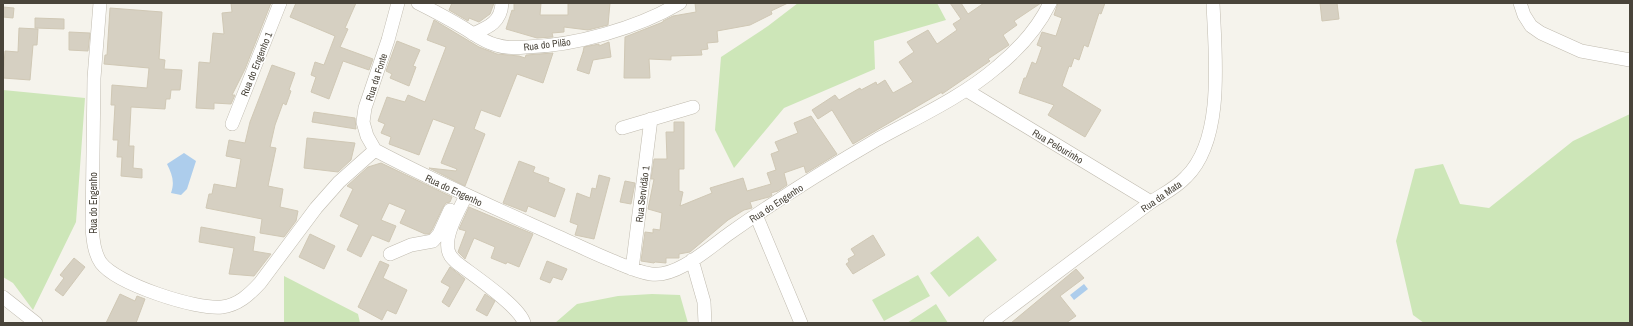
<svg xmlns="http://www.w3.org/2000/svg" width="1633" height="326" font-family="'Archivo Narrow',sans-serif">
  <rect width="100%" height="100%" fill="#f5f3ec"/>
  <path fill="#cde6b8" d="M798,3H937L946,20L874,41L875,69L784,108L734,168L715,130L721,57L768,26Z
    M3,90L85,98L76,222L33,310L13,283L3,277Z
    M1630,114V323H1424L1413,315L1396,241L1415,169L1443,164L1460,204L1489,208L1573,141Z
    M978,236L997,260L949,297L930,273Z
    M918,275L930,296L884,321L872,300Z
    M284,276L358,314L360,323H284Z
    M652,294L680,295L688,323H555L577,304L618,296Z
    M936,304L948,323H907Z"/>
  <path fill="#adcdec" d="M184,153L196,161L187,189L181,195L171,193C175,182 172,174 167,164Z
    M1084,284L1088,289L1074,300L1070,295Z"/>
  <path fill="#d6d0c2" stroke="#d0c8b5" d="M231,3H271L245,69L232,95H235L231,104L214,103V109L196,108L199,62L210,63L213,33L224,34L222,13L232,12Z
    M296,3H356L345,28L348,29L340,47L373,59L369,70L343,61L329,99L311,92L316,77L311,75L315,62L324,65L335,36L290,17Z
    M452,3H494L490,14L479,22L469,18L468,21L449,10Z
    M514,3H541L540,15H568V3H610L608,25L588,30L564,27V32L552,33L553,37L537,38L506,29L512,10L514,11Z
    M695,3H788L771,11L772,14L750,25L717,31L718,42L707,43L708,49L701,50L702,55L671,56V60L649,59L650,78H624L625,37L663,22V21L673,16L696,12Z
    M950,3H961L968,14L984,3H1041L1014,21L1017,25L1003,35L1009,45L988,59L990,61L942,94V92L853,144L832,110L818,119L812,110L835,95L839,100L860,88L861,90L876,82L877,85L885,80L893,93L913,82L899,62L914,52L907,42L928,30L937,44L957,30L953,24L961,19Z
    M1058,3H1105L1101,14L1099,13L1088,47L1084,45L1079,60L1074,58L1071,67L1069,66L1062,86L1101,110L1085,137L1048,115L1054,105L1019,93L1024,78H1026L1032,62L1036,64L1042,47L1037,45L1042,32L1056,36L1062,18L1054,15Z
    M1320,3H1337L1339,19L1322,21Z
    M3,7L14,8L13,18L3,17Z
    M110,8L162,12L159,59L165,60L164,69L182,70L180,90H171L170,99H166L165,109L131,107L129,146H134L133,168L142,169V178L121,176L122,157H117L118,140H113L115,105H111L112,85L147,88L149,68L104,64L105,55H107Z
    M35,18L64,19V29L35,28Z
    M434,20L479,47L497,54L519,56L525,58L526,55L553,53L543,83L517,74L500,117L481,110L474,129L485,134L465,186L429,168L456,171L457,169L441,163L455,127L433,119L419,155L389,144L391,137L381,133L385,124L378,121L387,97L405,102L408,95L425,102L446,47L427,40Z
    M19,28L38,29L37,45H33L30,80L3,78L5,51L18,52Z
    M69,32L90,33L88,51L69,50Z
    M397,41L420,50L413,66L416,67L409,86L390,78L392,74L386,71Z
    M609,42L611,57L593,60L589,74L577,70L583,52H584H583L584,47L599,44V46Z
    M272,65L295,73L289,90L291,91L286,105L283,103L275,125L270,147L276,148L268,186L283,189L280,207L298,211L296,221L284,237L260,233L262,219L206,208L209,194H212L214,184L236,188L241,159L226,156L229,140L245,143L250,122Z
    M314,112L355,118L356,129L312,122Z
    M811,116L837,154L806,173L804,166L784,173L787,185L778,191L771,193L772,195L769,197L750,202L752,208L744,210L728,220L690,252L679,254V258H666V263L655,262L654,263L641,261L645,232L653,233V229L660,230L662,213L648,209L654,179H651L654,159H667L666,132H674V122H684V169H679V191L683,192L680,206L712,193L710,188L743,178L747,191L771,184L767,173L776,170L771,154L779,151L775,142L798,133L794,123Z
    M307,138L355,143L351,160L338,172L304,168Z
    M519,161L535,167L533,172L549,178L548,182L565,189L555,217L528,206L526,212L503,203Z
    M381,163L452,197L450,202L446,203L443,207L432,230L429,234H425L400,223L406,210L389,203L381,220L396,226L389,242L372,235L361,257L347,250L359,225L340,216L353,189L347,186L368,167Z
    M599,175L610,178L594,239L575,235L578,225L570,222L577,193L590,198L592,188L596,189Z
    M625,181L635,183L631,204L620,202Z
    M469,207L533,234L519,267L507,262L506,264L491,258L495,247L474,238L465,259L458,252L466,231L459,229Z
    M201,227L255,237L253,251L271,254L254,276L229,274L234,248L199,242Z
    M310,234L335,246L324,269L299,257Z
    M873,235L885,255L853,274L846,264L849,262L848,259L855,255L851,249Z
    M74,258L85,267L63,296L55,290L64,278L60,275Z
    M380,261L389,265L383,278L407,290L396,314L387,310L382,320L358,307Z
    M547,261L567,269L562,280L553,277L550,283L540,279Z
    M450,267L465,279L449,307L442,302L450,287L441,282Z
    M1076,269L1084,278L1060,296L1076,316L1066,323H1011Z
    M120,294L135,301L137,296L145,299L136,323H106Z
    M485,294L495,301L487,316L476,310Z"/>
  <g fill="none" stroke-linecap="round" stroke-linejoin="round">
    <g stroke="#c0bbaf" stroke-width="14">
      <path id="minor" d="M100,3L94,78L92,228C93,239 94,253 101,263C117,284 196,310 222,307C238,305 249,295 260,283L316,208L339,182L375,150
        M418,3C434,11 449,19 464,28C474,34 484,42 496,45C505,48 516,48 526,47C574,46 638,28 680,3
        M1520,3L1524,15L1531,26L1541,33L1581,51L1630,60
        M473,34C489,27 501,22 502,3
        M966,90L1151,202
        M232,124L280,3
        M622,128L693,107
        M375,150C435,182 497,209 559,237C577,245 595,254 613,261C625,266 638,272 651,274C677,278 710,247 730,233C778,199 828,168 878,139C918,117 962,97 997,67C1019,49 1038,28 1050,3
        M375,150L367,136L363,122L365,108L388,40L398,3
        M466,196C459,210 441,240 450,255C451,257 454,260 456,262C471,274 520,306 524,323
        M756,215L801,323
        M390,254L411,245L433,241L439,234L450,210
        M692,260L704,302L705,323
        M632,269L651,119
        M3,297L36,323
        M990,323L1151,202C1163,194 1176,188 1186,177C1225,139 1215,54 1213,3"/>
    </g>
    <use href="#minor" stroke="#fff" stroke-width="13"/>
  </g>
  <g text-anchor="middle" stroke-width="3" stroke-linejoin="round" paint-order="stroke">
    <g font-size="10" fill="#49443a" stroke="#fff">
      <text transform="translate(547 44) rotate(-7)" y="4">Rua do Pilão</text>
      <text transform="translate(256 64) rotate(-68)" y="4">Rua do Engenho 1</text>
      <text transform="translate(376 77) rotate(-72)" y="4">Rua da Fonte</text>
      <text transform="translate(1058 146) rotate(31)" y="4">Rua Pelourinho</text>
      <text transform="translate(454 190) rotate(25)" y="4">Rua do Engenho</text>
      <text transform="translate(642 194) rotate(-83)" y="4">Rua Servidão 1</text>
      <text transform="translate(1161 196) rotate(-35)" y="4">Rua da Mata</text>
      <text transform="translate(93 203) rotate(-90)" y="4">Rua do Engenho</text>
      <text transform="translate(776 203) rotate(-33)" y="4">Rua do Engenho</text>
    </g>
  </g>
  <rect width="1633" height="326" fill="none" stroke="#49443a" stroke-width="8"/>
</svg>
